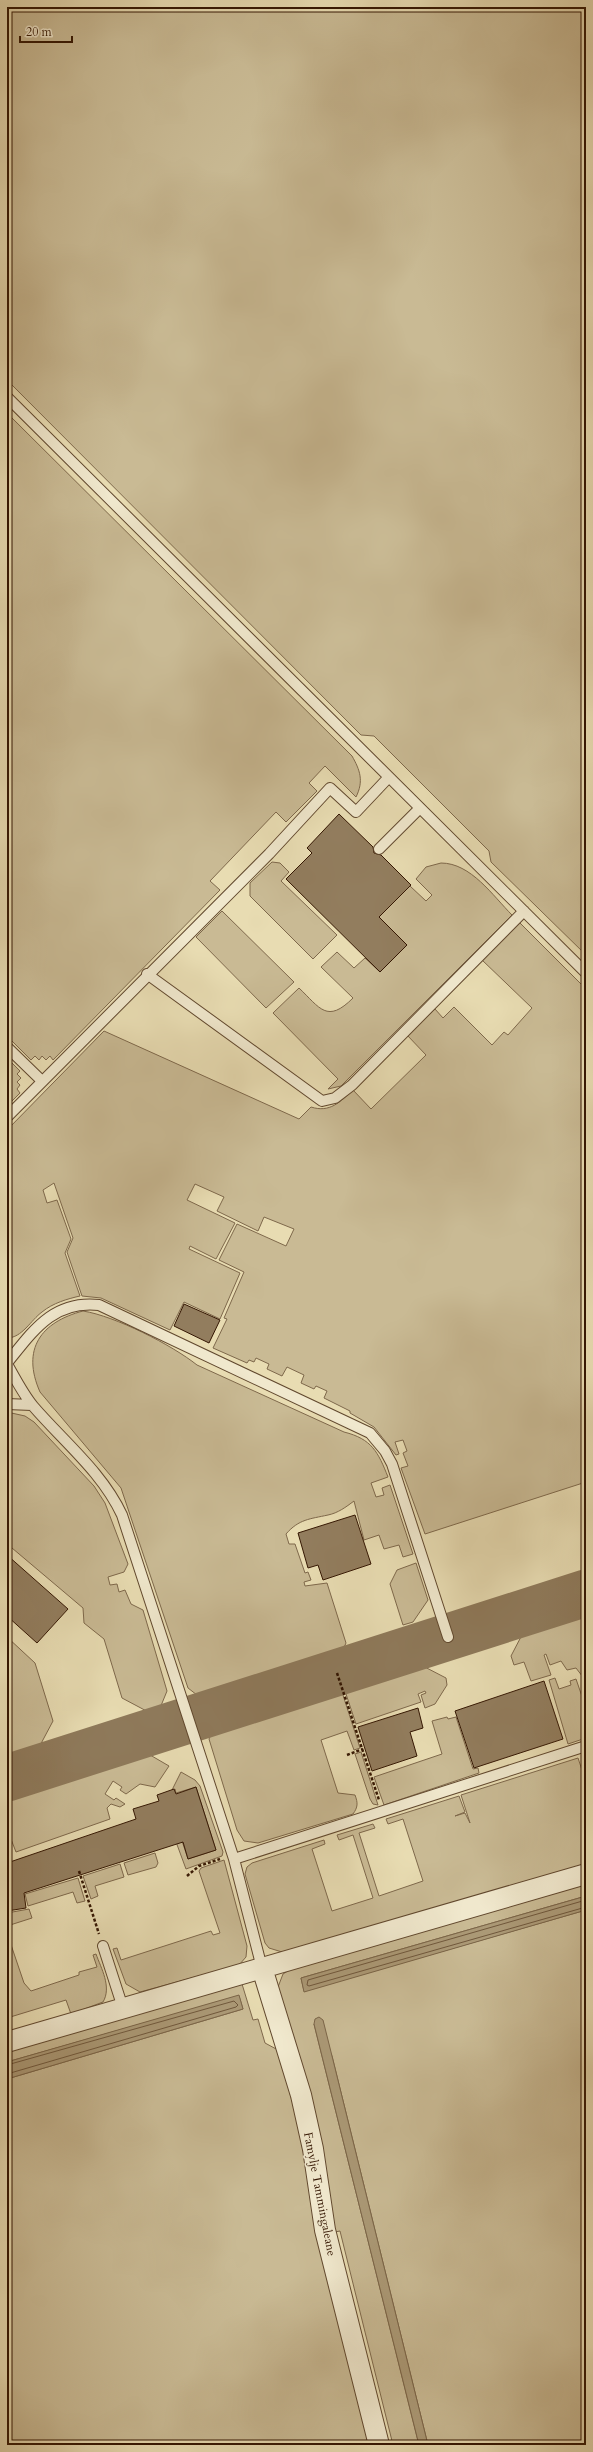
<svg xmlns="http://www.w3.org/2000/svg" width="593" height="2452" font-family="Cardo,serif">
  <rect width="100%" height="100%" fill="#e8dcb2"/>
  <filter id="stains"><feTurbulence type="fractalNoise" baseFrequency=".005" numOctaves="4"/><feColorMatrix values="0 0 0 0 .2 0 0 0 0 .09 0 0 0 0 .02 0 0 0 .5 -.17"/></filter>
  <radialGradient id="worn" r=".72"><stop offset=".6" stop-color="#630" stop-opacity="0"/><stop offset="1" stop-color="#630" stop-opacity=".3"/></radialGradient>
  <path fill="#c9ba94" stroke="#7e684b" d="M7,7H586V955L491,862L489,851L374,736L361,735L7,380Z
    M7,413L352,756C360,770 364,781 356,797L325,766L309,783L317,791L286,822L276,812L210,881L220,890L53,1060L50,1056L46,1060L42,1056L39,1060L35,1056L31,1060L7,1036Z
    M272,862L280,863L289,872L281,881L337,935L313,959L250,896V883Z
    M441,863C471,863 493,896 512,915L341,1086L328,1089L338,1079L273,1013L299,988C320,1008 327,1024 353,998L321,967L337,952L354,968L365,958L380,972L407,945L379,917L410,886L426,901L432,895L416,879L426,867Z
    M222,911L294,982L266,1008L196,937Z
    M519,922L586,989V1482L425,1534L401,1468L408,1466L403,1453L407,1451L403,1440L395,1442L399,1454L396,1455L374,1427L350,1413V1411L324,1398L327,1391L316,1386L314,1389L301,1383L304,1375L287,1367L282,1376L267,1369L269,1364L256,1358L254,1362L249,1360L247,1363L213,1348L227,1319L224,1318L244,1272L219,1260L237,1224L286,1246L294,1229L264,1217L258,1231L217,1211L224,1197L195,1184L187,1200L235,1223L216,1259L190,1246L189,1249L240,1273L220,1319L184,1302L170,1330L101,1298L82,1296L67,1252L73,1238L54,1183L43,1190L47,1203L57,1200L71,1239L65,1253L80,1296C67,1299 53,1303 42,1312C31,1320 22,1338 7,1338V1130L104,1031L299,1119L311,1107C330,1113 340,1102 353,1090L371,1109L426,1055L407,1035L435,1009L443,1018L454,1007L492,1045L504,1032L508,1035L532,1008L482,960Z
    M7,1058L20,1071L17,1074L21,1078L17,1082L20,1085L17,1089L20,1093L7,1106Z
    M83,1311C115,1316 172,1345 197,1365L344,1432C372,1439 378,1452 388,1477L371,1483L376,1497L384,1495L382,1488L390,1485L413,1554L403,1557L399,1545L384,1549L379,1535L364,1540L354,1501C346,1507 338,1513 328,1515C310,1519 299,1519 286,1534L289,1544H295L305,1573L308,1572L311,1580L304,1582L305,1586L327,1583L346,1643L340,1656L209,1697L197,1695L188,1688L121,1488L40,1392C21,1349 41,1322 83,1311Z
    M7,1412L25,1416L34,1422L94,1486L105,1503L128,1564L124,1572L108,1577L110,1585L117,1584L119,1592L125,1590L131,1604L143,1610L167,1691L158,1713L154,1715L122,1698L104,1639L84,1623L83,1608L12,1548L7,1552Z
    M416,1563L428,1600L413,1622L403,1625L390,1584L397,1570Z
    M586,1611V1681L576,1668L567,1670L561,1661L550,1665L546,1654L544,1655L551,1675L531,1681L524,1662L514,1665L511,1656L524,1631Z
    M7,1637L35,1663L53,1721L36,1753L7,1762Z
    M419,1664L446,1678L447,1685L435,1704L425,1708L421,1695L426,1693L425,1691L418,1694L421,1702L356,1724L344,1688Z
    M555,1678L559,1689L571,1685L570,1681L576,1679L586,1708V1738L568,1744L549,1680Z
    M341,1689L360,1748L354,1750L347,1731L321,1740L338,1793L355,1795C358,1803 358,1807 353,1814L258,1843L244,1841L237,1830L209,1739L213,1730Z
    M447,1717L448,1719L456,1717L473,1769L478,1768L479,1773L384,1805L374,1777L442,1754L432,1721Z
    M145,1752L169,1766L155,1787L140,1784L126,1794L120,1790L122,1787L113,1781L105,1794L114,1800L116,1798L125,1804L120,1807L111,1804L107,1808L110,1819L16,1852L7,1829L8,1796Z
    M361,1752L378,1805L373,1804L370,1799L355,1754Z
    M578,1758L586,1782V1866L282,1952L269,1948L265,1943L245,1874L247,1867L252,1863L324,1840L325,1844L312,1849L332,1911L373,1898L353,1835L339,1840L337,1835L373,1824L375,1828L359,1833L379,1896L423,1881L403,1819L388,1824L386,1819L459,1796L465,1812L455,1816L465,1813L470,1823L461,1795Z
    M181,1772L195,1780L200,1786L223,1852L222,1856L186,1869L172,1831L178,1829L188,1859L216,1850L196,1787L176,1793L175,1789L172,1790Z
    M155,1853L158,1863L156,1867L128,1875L124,1863Z
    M224,1860L247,1946L246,1957L239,1965L140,1992L126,1984L113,1949L117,1948L121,1960L211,1931L213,1935L220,1933L199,1871L201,1868Z
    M120,1864L124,1877L95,1886L98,1896L91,1899L83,1876Z
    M78,1878L85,1901L77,1903L73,1892L28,1906L25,1894Z
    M586,1884V1896L301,1978L304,1991L586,1910V2445H428L332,2056L314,2024L419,2445H393L340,2231L335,2232L278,1987L283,1974L291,1969Z
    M29,1909L32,1918L7,1926V1913Z
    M7,1933L24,1983L31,1991L79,1975V1972L97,1967L93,1955L96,1954C101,1968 112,1987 103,2002L71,2014L66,2000L7,2018Z
    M242,1984L253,2020L258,2019L265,2043L278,2050L299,2126L317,2234L369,2445H7V2079L243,2009L239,1996L7,2062V2051Z"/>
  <path fill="#ab9976" stroke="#7b6548" d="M586,1896V1910L304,1992L301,1978Z
    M239,1995L243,2009L7,2079V2062Z
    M319,2017L323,2020L332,2056L428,2445H419L417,2437L314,2024L315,2019Z"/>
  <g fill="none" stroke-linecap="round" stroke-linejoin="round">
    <path stroke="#70583c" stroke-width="1" d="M586,1900L308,1980L307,1985L309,1986L586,1907
      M7,2065L234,2001L238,2005L236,2007L7,2074"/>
    <path stroke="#8e795a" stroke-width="47" d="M7,1778L586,1593"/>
  </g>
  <path fill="#927d5e" stroke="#341602" d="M339,814L373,847L374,853L381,855L411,885L379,917L407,945L380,972L286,879L312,853L307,848Z
    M184,1304L220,1320L209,1343L174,1326Z
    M355,1515L371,1564L323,1580L318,1565L308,1568L298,1533Z
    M7,1555L68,1609L37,1643L7,1616Z
    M544,1681L563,1739L474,1768L455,1711Z
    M418,1708L423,1728L410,1732L417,1756L372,1771L358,1727Z
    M196,1787L216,1850L188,1859L183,1842L24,1893L26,1908L7,1911V1863L136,1819L133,1809L159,1801L157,1795L174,1789L176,1794Z"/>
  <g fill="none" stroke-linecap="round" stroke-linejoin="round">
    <g stroke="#61482e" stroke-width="12">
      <path id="lane" d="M7,397L586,973
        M379,849L420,808
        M147,974L322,1101L335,1098L352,1085L524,911
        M7,1047L42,1081
        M7,1117L269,854L330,788L356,812L389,777
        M7,1363C33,1331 53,1300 99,1305L370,1433L385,1451L392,1464L448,1637
        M7,1364C15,1378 23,1394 33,1406C64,1442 102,1472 122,1515L234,1859L262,1968
        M7,1404L32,1405
        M234,1859L586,1746
        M103,1946L123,2008"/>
    </g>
    <g stroke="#61482e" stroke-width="22">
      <path id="street" d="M262,1968L301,2095L313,2149L325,2230L379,2445
        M7,2042L586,1874"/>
    </g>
    <path stroke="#341602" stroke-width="2.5" stroke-dasharray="3 2" stroke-linecap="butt" d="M337,1673L379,1800
      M347,1755L363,1749
      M79,1871L99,1934
      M187,1876L199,1866L220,1859"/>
    <use href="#lane" stroke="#f0e8cd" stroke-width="10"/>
    <use href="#street" stroke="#f0e8cd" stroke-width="20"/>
  </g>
  <g text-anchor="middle" stroke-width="3.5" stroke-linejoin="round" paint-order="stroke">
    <g font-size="12" fill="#341602" stroke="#f0e8cd">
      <text transform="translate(320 2194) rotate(79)" y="4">Famylje Tammingaleane</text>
    </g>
  </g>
  <rect width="593" height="2452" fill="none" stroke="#e8dcb2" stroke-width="24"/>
  <rect x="8" y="8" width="577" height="2436" fill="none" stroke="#341602" stroke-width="2"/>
  <rect x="12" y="12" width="569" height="2428" fill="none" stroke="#341602"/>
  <path d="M20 36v6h52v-6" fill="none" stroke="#341602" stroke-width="2"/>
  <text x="26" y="36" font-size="12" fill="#341602" stroke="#f0e8cd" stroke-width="3" paint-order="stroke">20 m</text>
  <rect width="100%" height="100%" filter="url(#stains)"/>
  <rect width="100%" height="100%" fill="url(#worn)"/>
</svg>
